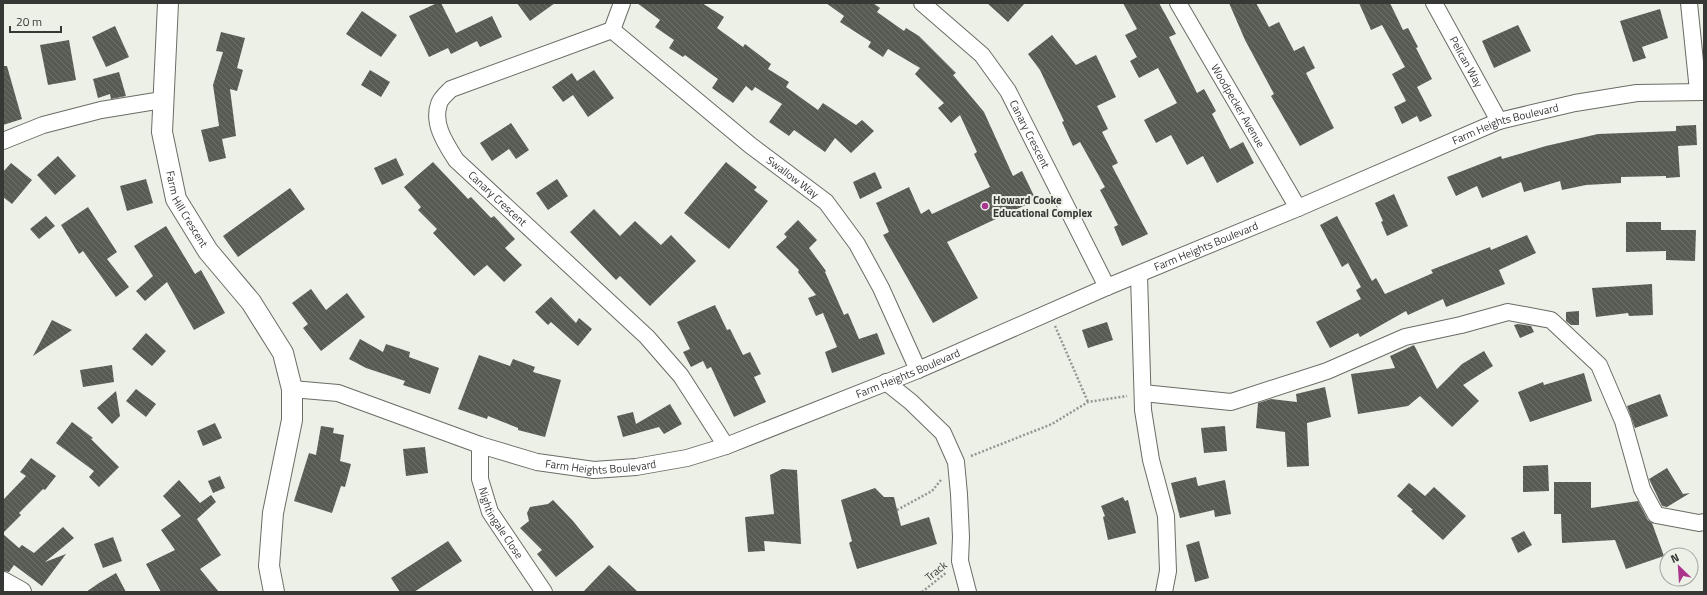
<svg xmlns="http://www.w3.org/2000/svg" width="1707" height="595" font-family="'Titillium Web',sans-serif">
  <defs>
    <pattern id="building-back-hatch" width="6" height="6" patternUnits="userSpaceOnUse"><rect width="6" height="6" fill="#575b54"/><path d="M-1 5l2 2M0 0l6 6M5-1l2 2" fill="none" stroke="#6d706a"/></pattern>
  </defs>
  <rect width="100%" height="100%" fill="#ecf0e7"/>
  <path fill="url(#building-back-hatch)" d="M437,3H441L456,33L492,16L502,37L480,47L477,41L451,54L448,48L429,57L409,16Z
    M517,3H555L530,21Z
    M637,3H702L724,17L717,28L743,47L745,44L771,64L768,69L789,82L786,87L818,110L823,103L856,125L862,120L874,131L851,153L835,138L825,152L794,130L789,136L769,122L782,104L755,87L752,91L746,86L733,103L712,88L718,79L685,55L683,57L669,48L674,40L655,27L660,20Z
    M826,3H873L880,8L877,12L904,31L906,28L919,36L956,73L953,75L984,112L1013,176L1022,171L1036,200L947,242L978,298L933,323L883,235L889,232L876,203L909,187L921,214L929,209L932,214L990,187L974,154L977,152L960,115L951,123L938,108L944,103L915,74L920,68L888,49L883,57L868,47L871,42L840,22L844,16Z
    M987,3H1025L1008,22Z
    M1123,3H1159L1176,34L1169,37L1197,93L1204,89L1216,111L1212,114L1230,149L1243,142L1254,163L1217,183L1203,156L1187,165L1171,135L1156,143L1144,120L1177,103L1158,68L1139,78L1130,61L1137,57L1125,35L1137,29Z
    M1229,3H1256L1269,27L1279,22L1294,51L1304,46L1315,68L1306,73L1334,128L1300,146L1271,96L1274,94L1245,40Z
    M1359,3H1390L1403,30L1408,28L1418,47L1416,48L1432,79L1417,87L1432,116L1420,122L1417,116L1402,124L1394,107L1406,101L1392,74L1405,67L1382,25L1371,30Z
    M1660,9L1668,38L1642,47L1646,58L1633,62L1620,21Z
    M362,11L397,35L381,57L346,34Z
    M1518,25L1531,51L1494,68L1482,41Z
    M115,26L129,57L106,67L92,37Z
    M221,32L245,38L237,68L243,70L237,91L230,89L236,136L222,139L226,158L209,162L201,130L219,126L213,85L223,52L216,51Z
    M1052,35L1076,65L1096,55L1116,97L1097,106L1108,129L1102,132L1118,163L1112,166L1148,234L1122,246L1114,227L1118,225L1100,190L1105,187L1080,142L1073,146L1062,122L1064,121L1040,70L1028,54Z
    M69,40L76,80L48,85L40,45Z
    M3,66H7L22,119L3,125Z
    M370,70L390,82L381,97L361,85Z
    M594,70L614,98L588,117L573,95L563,102L552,87L572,73L577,81Z
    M119,72L126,96L111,99L110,94L98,98L93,79Z
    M511,123L529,150L516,159L509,149L492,161L480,143Z
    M1696,125L1697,145L1678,146L1680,177L1666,178V176L1621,177V183L1586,185L1562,190L1560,181L1524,192L1521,182L1482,198L1477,186L1456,196L1447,177L1501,156L1502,159L1546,146L1598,134L1676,131V126Z
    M58,156L76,176L55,195L37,175Z
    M396,158L404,175L382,185L374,168Z
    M433,162L468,199L471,197L491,218L494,216L515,239L505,248L522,265L504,282L487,265L474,276L433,233L437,229L418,210L421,207L404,187Z
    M726,162L757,187L754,190L768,201L729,249L684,213Z
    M11,163L32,180L12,204L3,197V172Z
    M875,172L882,188L860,199L853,182Z
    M146,179L153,203L127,211L120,186Z
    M557,179L568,196L548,210L536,193Z
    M290,188L305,209L238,257L223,236Z
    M1394,194L1408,226L1387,236L1381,222L1383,221L1375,203Z
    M88,207L117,252L107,259L129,287L116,297L83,251L79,254L61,225Z
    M594,209L620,236L635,221L661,245L671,235L696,261L650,306L620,276L616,280L570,232Z
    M46,216L55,226L39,239L30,229Z
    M1337,216L1372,281L1376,278L1385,294L1433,273L1431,270L1490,247L1491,250L1527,235L1536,253L1499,270L1505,284L1446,307L1443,299L1408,315L1406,311L1360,337L1358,333L1330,348L1316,322L1361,299L1356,290L1361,287L1348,263L1342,267L1320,225Z
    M798,220L817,240L809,248L826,271L825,272L844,315L848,313L859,339L877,333L885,354L832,373L825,352L837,347L823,313L816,316L808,298L816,295L798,272L799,270L776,247L787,237L784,234Z
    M1626,222H1661V230H1696L1695,261L1666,260V251L1626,252Z
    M166,226L195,274L201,270L225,313L194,330L167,282L145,301L136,291L153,276L134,246Z
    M1652,284L1653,315L1629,316L1628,313L1596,317L1592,288Z
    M311,289L326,310L347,293L365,317L321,351L303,328L308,324L292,303Z
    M551,297L576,323L579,318L592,329L578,346L551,322L548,325L535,312Z
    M715,305L727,330L730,329L743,355L750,352L761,374L754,377L766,402L734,417L711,367L707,369L703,361L691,367L683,352L690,349L677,322Z
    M1579,311V325H1571L1566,321V312Z
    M52,320L72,330L33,356Z
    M1107,322L1113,340L1088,348L1082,330Z
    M1518,324L1531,326L1534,332L1520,338L1514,325Z
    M146,333L166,351L152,366L132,349Z
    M360,339L383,352L386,344L410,352L409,357L439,368L430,394L403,385L405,381L366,368L349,359Z
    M1414,345L1437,389L1462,364L1484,351L1493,366L1463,385L1479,401L1452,427L1420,396L1408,406L1358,414L1351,374L1395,368L1390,356Z
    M479,355L510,366L513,359L535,367L533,372L561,380L545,437L518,430V428L488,416L487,419L458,409Z
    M112,365L114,382L83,387L80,370Z
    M1584,373L1592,401L1530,422L1518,392L1543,382L1544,385Z
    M1325,387L1331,417L1307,423L1309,466L1287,467L1285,432L1256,428L1258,403L1271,399L1297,402L1296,394Z
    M136,389L156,404L146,417L126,401Z
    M116,391L120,416L112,424L97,408Z
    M1660,394L1668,416L1635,428L1627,406Z
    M670,404L682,424L664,434L659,427L623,437L617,416L633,412L636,424Z
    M72,422L93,438L91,439L119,467L99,487L89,477L94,471L56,443Z
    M215,423L222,438L203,446L197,431Z
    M321,426L334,428L333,433L344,435L340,461L351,464L345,487L341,486L332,513L294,501L309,453L316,455Z
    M1225,426L1227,451L1204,453L1201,428Z
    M425,447L428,473L406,476L403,449Z
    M31,458L56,476L45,490L43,489L19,513L21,515L3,533V500L26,476L20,472Z
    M1548,465L1549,491L1523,492V466Z
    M1667,468L1683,494L1690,493L1667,507L1662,506L1649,479Z
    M782,469L797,470L801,544L764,541L765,551L748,552L745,517L774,514L770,475Z
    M220,476L225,488L213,493L208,481Z
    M1196,477L1198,486L1225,480L1231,514L1215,517L1214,510L1180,518L1171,483Z
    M179,480L200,503L211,495L216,502L197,519L221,555L200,569L219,592H161L146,564L175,550L161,530L181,516L163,496Z
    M1554,482H1591V508L1638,501L1648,520L1652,523L1664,556L1626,569L1615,540L1562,543L1561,514H1554Z
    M1409,483L1425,496L1434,487L1466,516L1443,540L1411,511L1413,510L1397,496Z
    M875,488L884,497H894L901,526L929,517L937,544L857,569L849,543L852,541L841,500Z
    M1123,497L1125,501L1128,500L1136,533L1108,540L1103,517L1105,516L1101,506Z
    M553,500L573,521L594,547L556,577L537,554L542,550L520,528L529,521L527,513L530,507L548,504Z
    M63,527L74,538L45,562L66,554L42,586L14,565L9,572L3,571V534L19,548L22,545L34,553Z
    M1524,531L1532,545L1518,553L1511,538Z
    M113,537L122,561L103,568L94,544Z
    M448,541L462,561L414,592H400L391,578Z
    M1199,541L1209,578L1195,582L1186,545Z
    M609,565L638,592H583Z
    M116,573L126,592H86L99,583Z"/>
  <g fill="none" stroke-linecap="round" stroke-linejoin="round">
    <g stroke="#696d65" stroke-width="18">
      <g id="minor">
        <path id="s1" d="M622,3L612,30L451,89C447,93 440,99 439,104C432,124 446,144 456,160L647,337L681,376L726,446"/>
        <path id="s2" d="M922,3L982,55L1008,91L1107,287"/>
        <path id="s3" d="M1178,3L1298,208"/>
        <path id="s4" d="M1434,3L1499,121"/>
        <path d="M1689,3L1698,91"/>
        <path id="s5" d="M612,30L750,145L826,202L857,244L881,288L918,370"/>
        <path d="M3,141L43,125L101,110L162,100"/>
        <path d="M1139,275L1143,410L1151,460L1166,516L1168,571L1164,592"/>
        <path d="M886,382L911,402L943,433L956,462L959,494L961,537L960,561L968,592"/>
        <path id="s6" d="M292,389L338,393L480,445L537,462L594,470L636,467L687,458L726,446L918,370L1107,287L1298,208L1499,121L1575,103L1637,93L1704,92"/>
        <path d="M1143,393L1231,402L1327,371L1405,337L1461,325L1508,312L1551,320L1599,365L1623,421L1642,489L1656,515L1699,523L1704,522"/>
        <path id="s7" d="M480,445V479L490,512L544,592"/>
      </g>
    </g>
    <g stroke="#696d65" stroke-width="22">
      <g id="tertiary">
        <path id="s8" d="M168,3L162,132L176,199L208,251L251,302L283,353L292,389V420L273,513L269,566L274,592"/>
        <path d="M3,582L21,592"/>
      </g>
    </g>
    <path stroke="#939690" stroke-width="2.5" stroke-dasharray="2 2" stroke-linecap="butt" d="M1055,326L1088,402
      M971,456L1052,424L1088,402L1127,396
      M897,510L932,491L941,480
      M922,592L947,572"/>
    <use href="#minor" stroke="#fff" stroke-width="16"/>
    <use href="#tertiary" stroke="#fff" stroke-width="20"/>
  </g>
  <circle fill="#ab358d" stroke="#ecf0e7" stroke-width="1.5" cx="985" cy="206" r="4"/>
  <g text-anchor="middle" stroke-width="4" stroke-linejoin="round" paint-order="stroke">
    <g font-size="11" fill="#363835" stroke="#ecf0e7">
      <text dy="4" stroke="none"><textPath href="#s4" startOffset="67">Pelican Way</textPath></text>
      <text dy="4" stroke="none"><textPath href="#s3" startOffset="119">Woodpecker Avenue</textPath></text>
      <text dy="4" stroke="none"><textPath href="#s6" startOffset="1293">Farm Heights Boulevard</textPath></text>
      <text dy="4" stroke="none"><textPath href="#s2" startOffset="172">Canary Crescent</textPath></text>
      <text dy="4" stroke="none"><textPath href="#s5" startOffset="233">Swallow Way</textPath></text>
      <text dy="4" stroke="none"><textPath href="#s1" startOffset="337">Canary Crescent</textPath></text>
      <text dy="4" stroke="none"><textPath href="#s8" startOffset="211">Farm Hill Crescent</textPath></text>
      <text dy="4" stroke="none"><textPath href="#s6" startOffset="969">Farm Heights Boulevard</textPath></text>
      <text dy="4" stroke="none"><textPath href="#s6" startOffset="645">Farm Heights Boulevard</textPath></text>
      <text dy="4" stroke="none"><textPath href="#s6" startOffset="321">Farm Heights Boulevard</textPath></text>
      <text dy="4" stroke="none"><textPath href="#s7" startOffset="83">Nightingale Close</textPath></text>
      <text transform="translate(936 571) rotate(-39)" y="4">Track</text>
    </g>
    <g font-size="11" font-weight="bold" fill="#363835" stroke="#ecf0e7" text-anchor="start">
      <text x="993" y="204">Howard Cooke<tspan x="993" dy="13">Educational Complex</tspan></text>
    </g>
  </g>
  <rect width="1707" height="595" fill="none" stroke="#363835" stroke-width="8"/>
  <g transform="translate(1679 567) rotate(335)"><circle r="19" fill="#ecf0e7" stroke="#a3a6a0"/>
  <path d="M0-3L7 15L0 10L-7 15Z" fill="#ab358d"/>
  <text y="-6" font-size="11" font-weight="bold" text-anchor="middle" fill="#363835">N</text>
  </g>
  <path d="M10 26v6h51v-6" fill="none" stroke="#363835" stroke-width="2"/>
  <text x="16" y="26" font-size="12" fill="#363835" stroke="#ecf0e7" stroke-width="3" paint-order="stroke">20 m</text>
</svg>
